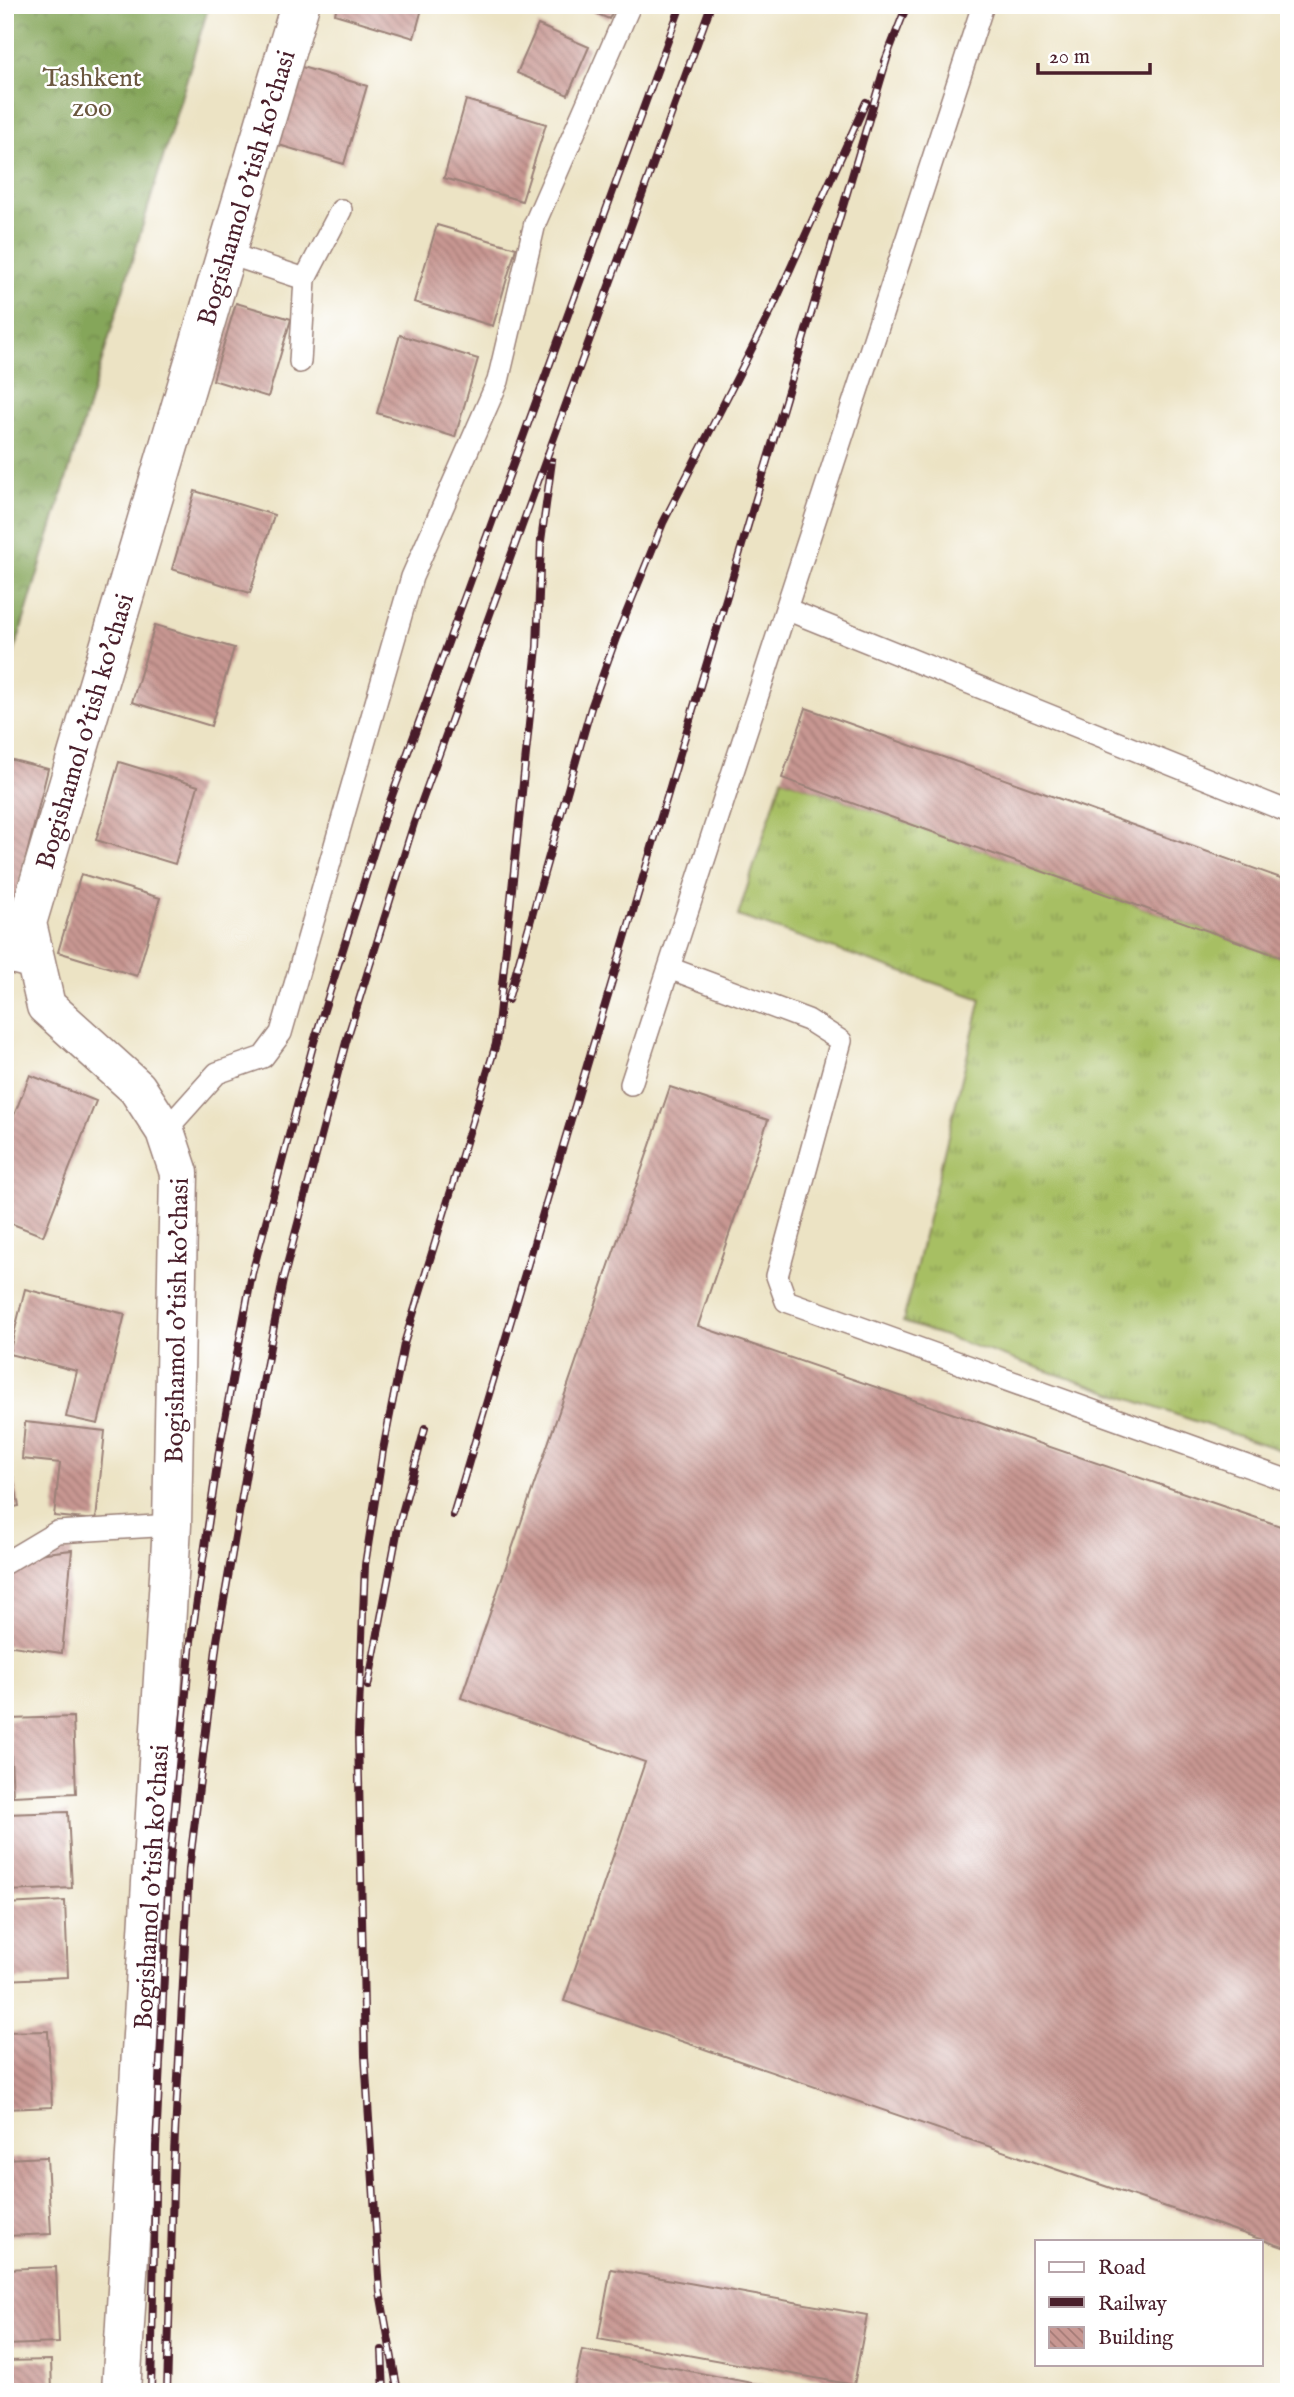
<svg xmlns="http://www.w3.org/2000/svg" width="1294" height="2397" font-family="'IM FELL English',serif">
  <defs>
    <pattern id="grass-tufts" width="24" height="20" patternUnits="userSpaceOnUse" patternTransform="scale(1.75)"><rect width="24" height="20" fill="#a7bf64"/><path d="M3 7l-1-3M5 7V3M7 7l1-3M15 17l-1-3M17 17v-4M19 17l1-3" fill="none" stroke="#8a9b53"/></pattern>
    <pattern id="forest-crowns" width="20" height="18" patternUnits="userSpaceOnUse" patternTransform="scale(1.75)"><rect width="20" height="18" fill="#85a65a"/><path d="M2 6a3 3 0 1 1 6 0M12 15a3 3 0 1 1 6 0" fill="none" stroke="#6f874b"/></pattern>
    <pattern id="building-back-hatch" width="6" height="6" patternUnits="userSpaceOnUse" patternTransform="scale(1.75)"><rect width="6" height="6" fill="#c89792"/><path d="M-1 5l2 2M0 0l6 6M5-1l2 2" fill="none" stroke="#a47b77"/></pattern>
  </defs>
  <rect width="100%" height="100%" fill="#fff"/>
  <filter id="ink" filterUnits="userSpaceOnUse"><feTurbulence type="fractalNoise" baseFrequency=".0143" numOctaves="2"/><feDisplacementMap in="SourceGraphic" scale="14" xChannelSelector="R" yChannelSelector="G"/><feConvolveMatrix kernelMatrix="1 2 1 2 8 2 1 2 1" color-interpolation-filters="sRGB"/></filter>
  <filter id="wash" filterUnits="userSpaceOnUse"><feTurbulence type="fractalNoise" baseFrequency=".00686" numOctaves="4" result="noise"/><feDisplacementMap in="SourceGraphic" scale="28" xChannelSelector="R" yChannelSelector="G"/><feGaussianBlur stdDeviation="1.57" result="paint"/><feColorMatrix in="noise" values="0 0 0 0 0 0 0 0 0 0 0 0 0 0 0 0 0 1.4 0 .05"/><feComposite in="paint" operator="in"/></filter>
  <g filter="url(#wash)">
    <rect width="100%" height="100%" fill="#ece3c4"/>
    <path fill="url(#grass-tufts)" stroke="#786f48" stroke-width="2" d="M782,778L1289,960V1453L903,1322L981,999L738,916Z"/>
    <path fill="url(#forest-crowns)" stroke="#686242" stroke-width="2" d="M5,5H209L5,683Z"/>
    <g id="blocks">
      <path fill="url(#building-back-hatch)" d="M337,5H423L414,38L335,14Z
        M577,5H616L609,19Z
        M538,25L589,47L568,95L517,73Z
        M288,63L367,86L344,164L265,141Z
        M466,100L546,124L522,201L444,178Z
        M437,225L516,248L493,326L414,302Z
        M236,303L291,319L268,397L213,380Z
        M400,335L478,359L455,437L377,413Z
        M195,491L274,515L250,593L172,569Z
        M155,625L234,648L211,726L132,702Z
        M806,708L1289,881V960L782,778Z
        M5,758L48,769L11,918L5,917Z
        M119,762L198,786L175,864L96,840Z
        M81,874L160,898L137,976L58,952Z
        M30,1075L96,1101L43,1236L5,1221V1138Z
        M670,1087L768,1120L698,1326L1289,1529V2249L564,2001L645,1762L461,1698Z
        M25,1289L125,1314L98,1424L66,1417L77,1371L9,1354Z
        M25,1422L105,1431L96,1520L54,1516L60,1463L22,1459Z
        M5,1436L19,1506L5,1509Z
        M72,1550L62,1653L5,1645V1572L37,1554Z
        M73,1717L76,1793L13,1796L9,1719Z
        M68,1812L72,1888L8,1891L5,1814Z
        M65,1901L68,1977L5,1980V1904Z
        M48,2031L52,2107L5,2109V2032Z
        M47,2157L51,2234L5,2236V2159Z
        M56,2267L59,2343L5,2345V2269Z
        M611,2269L867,2315L854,2385L598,2339Z
        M582,2350L787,2390V2392H573Z
        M51,2360L52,2392H5V2361Z"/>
    </g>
  </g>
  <g filter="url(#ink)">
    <use href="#blocks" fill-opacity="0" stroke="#9b8178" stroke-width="2"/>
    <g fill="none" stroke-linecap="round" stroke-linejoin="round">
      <g stroke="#9b8178" stroke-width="24">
        <path id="service" d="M226,253L305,279L300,362
          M305,279L341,210
          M786,609L1289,812
          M5,961L37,969
          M669,968L808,1020L841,1041L777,1276L786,1301L1289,1481
          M631,1084L983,5
          M165,1131L217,1073L263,1057L281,1033L412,577L498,381L535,223L630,5
          M5,1563L57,1532L172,1525"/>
      </g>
      <g stroke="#9b8178" stroke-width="41">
        <g id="minor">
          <path id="s1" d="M121,2392L172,1525L179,1173L165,1131L137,1088L46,1006L27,923L300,5"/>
        </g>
      </g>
      <use href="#service" stroke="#fff" stroke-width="21"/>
      <use href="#minor" stroke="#fff" stroke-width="38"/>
      <g stroke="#4a1f2b" stroke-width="8">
        <path id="rail" d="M885,61L907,5
          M508,1000L591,708L616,638L663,523L772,309L866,102
          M453,1515L889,52
          M368,1686L398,1528L425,1428
          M382,2350L384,2392
          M151,2392L156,2146L169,1870L191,1641L220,1445L252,1274L314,1042L385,815L681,5
          M167,2392L174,2153L189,1869L217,1641L251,1444L283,1280L346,1042L414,823L711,5
          M398,2392L380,2292L365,2056L358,1734L365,1565L383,1450L404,1344L496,1044L537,647L541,541L552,461"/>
      </g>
      <use href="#rail" stroke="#fff" stroke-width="5" stroke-dasharray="16" stroke-linecap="butt"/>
    </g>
  </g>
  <g text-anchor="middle" stroke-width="5" stroke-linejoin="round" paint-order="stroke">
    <g font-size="26" fill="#6b573f" stroke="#fff">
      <text x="92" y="86">Tashkent<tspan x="92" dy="30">zoo</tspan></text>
    </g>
    <g font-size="26" fill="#4a1f2b" stroke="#fff">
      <text dy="9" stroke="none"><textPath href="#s1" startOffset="2291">Bogishamol o'tish ko'chasi</textPath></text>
      <text dy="9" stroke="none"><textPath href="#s1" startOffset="1724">Bogishamol o'tish ko'chasi</textPath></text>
      <text dy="9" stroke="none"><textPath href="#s1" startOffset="1073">Bogishamol o'tish ko'chasi</textPath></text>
      <text dy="9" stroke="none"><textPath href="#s1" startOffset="506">Bogishamol o'tish ko'chasi</textPath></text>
    </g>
  </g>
  <rect width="1294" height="2397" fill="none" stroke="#fff" stroke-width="28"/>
  <rect x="1035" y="2240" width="228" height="126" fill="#ffffff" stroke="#b7a5aa" stroke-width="2"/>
  <rect x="1049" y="2262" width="35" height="10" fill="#ffffff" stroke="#b7a5aa" stroke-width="2"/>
  <text x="1098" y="2274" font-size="21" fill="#4a1f2b">Road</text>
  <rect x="1049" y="2297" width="35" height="10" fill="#4a1f2b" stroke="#b7a5aa" stroke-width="2"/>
  <text x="1098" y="2310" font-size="21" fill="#4a1f2b">Railway</text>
  <rect x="1049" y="2327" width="35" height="21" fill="url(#building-back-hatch)" stroke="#b7a5aa" stroke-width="2"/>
  <text x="1098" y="2344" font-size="21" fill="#4a1f2b">Building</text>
  <path d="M1038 63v10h112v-10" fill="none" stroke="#4a1f2b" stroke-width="3.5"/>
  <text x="1049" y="63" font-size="21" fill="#4a1f2b" stroke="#ffffff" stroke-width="5" paint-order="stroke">20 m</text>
</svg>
